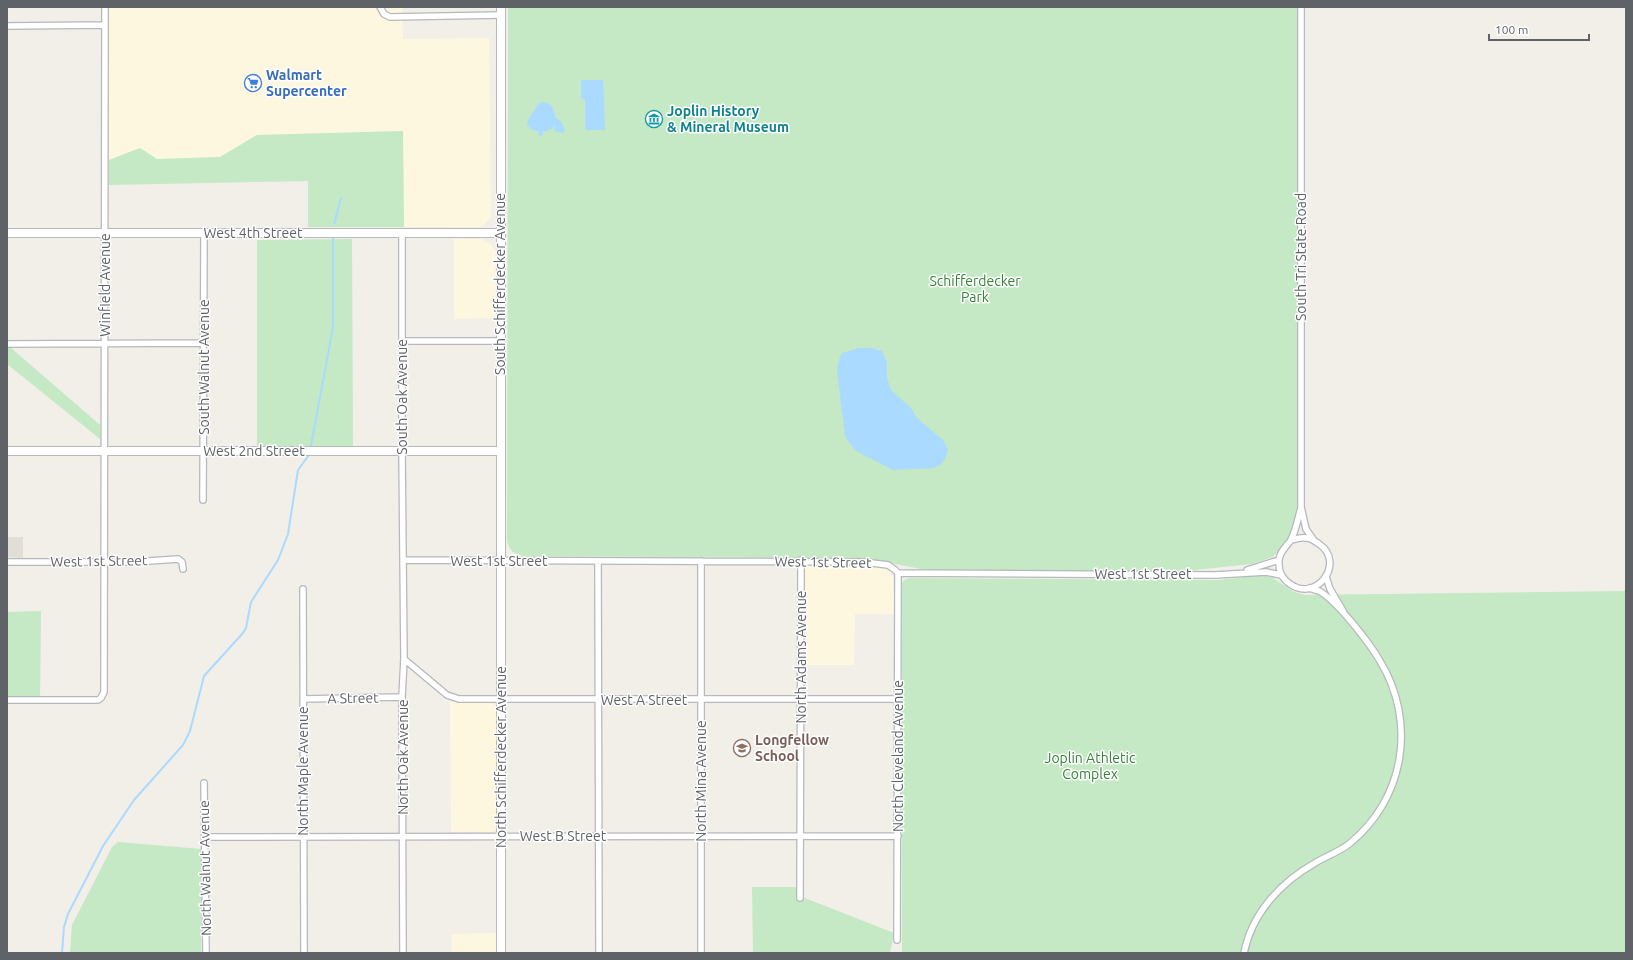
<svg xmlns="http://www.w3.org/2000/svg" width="1633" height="960" font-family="Ubuntu,sans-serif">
  <rect width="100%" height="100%" fill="#f1efe8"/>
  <path fill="#fef7e0" d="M109,7H402L403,39L489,38L491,216L489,220L482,226L478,227H404L403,131L257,135L220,157L157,159L140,148L109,160Z
    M454,239H482L490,243L495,250L496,318L454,319Z
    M807,565L870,566L884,568L888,570L893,577L895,614H855L854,665H806L804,569Z
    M450,701L459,703H492L496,705L497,828L493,832H451Z
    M496,933V953H452V934Z"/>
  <path fill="#e1ded6" d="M7,537H23V558L7,557Z"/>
  <path fill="#c5e8c5" d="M508,7H1299V506L1296,528L1273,557L1252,564L1175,572L926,570L865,558L525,556C514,555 508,550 507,539Z
    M403,131L404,227H308V181L109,185V160L140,148L157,159L220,157L257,135Z
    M352,239L353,447H257V240Z
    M7,347H10L100,425V439L7,364Z
    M1254,576H1266L1273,578L1294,592L1305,595L1626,591V953H902V584L904,580L909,578L1219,580Z
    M41,611L40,698H7V612Z
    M118,842L201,849V953H70L72,925L112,847Z
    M752,887H797L805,898L894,933L890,953H753Z"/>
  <path fill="#aadaff" d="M581,80H603L605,130H585V99H581Z
    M541,102C550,101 555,108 555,117C561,120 563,124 565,131L563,133L554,131L555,124L552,129L543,132L542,136L538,135L539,132C524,127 525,123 533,112C536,108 536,105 541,102Z
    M859,348H873L882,351L887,362V378L891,390L911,408L917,418L943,440L948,450L945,459L940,465L933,468L893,470L856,451L847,440L845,436L837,372L838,362L842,353Z"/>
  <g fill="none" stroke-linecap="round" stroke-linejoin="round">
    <path stroke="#aadaff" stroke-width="2" d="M334,224L341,198
      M311,446L333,327V235
      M62,953L64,927L68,914L103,846L134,800L183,745L190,731L204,676L243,633L246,628L251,602L278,560L288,534L298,470L309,455"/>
    <g stroke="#b5b8bc" stroke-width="8">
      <path id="street" d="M380,7L384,14L390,17L501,15
        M1301,7V507L1306,529L1313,539
        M7,26L105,25
        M402,233V451L404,659L402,697L403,953
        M402,341H500
        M7,344L204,343
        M203,500L204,233
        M1291,540C1295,539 1301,537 1306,538C1311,538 1315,541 1319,544C1346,562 1317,603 1290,584C1282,579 1278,570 1279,560C1280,551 1286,547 1291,540C1296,530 1298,518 1301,508
        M403,560L864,562L888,565L894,569L898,573L1215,575L1266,572L1281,575
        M598,561L599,953
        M701,561V953
        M7,562H134L178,559L182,562L183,569
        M1247,570L1279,560
        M1326,577L1330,589L1343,611
        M303,589L304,953
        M404,659L447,695L459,699H898
        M303,699L402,697
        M7,700H98L101,698L104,692L105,7
        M204,783L206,953
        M205,837L898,836
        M800,898L801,560
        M897,940L898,573
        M1244,953C1252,913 1281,882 1315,863C1326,856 1339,852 1349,844C1405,799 1417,722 1380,661C1369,642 1339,604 1321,592C1318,590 1313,590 1310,588"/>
    </g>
    <g stroke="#b6babf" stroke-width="10">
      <path id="secondary" d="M501,7V953
        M7,233H500
        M7,451H500"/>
    </g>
    <use href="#street" stroke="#fff" stroke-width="5.5"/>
    <use href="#secondary" stroke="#fff" stroke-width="8"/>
  </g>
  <defs>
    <g id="supermarket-ring" transform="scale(0.9)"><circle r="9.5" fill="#fff" stroke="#3f7fe0" stroke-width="1.5"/><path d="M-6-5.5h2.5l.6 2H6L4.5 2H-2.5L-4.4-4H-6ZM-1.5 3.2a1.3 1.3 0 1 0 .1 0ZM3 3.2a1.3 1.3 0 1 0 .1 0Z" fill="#3f7fe0"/></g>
    <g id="museum-ring" transform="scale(0.9)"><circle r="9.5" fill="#fff" stroke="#0f9aa8" stroke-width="1.5"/><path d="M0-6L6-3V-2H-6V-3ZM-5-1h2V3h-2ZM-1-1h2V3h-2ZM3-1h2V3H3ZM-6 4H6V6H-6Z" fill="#0f9aa8"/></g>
    <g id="school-ring" transform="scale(0.9)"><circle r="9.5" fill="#fff" stroke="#8d6e63" stroke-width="1.5"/><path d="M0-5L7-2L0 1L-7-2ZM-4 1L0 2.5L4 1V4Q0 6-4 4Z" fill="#8d6e63"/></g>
  </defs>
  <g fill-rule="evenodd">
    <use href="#supermarket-ring" x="253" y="83"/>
    <use href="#museum-ring" x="654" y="119"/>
    <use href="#school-ring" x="742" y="748"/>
  </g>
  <g text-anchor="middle" stroke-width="3" stroke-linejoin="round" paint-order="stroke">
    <g font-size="14" font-weight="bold" fill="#366cbe" stroke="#fff" text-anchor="start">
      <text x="266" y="80">Walmart<tspan x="266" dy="16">Supercenter</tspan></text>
    </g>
    <g font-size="14" font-weight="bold" fill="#0d838f" stroke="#fff" text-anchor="start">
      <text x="667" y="116">Joplin History<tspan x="667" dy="16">&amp; Mineral Museum</tspan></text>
    </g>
    <g font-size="14" fill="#5f6368" stroke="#fff">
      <text x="253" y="238">West 4th Street</text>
      <text transform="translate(1301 257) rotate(-90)" y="5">South Tri State Road</text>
      <text transform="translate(500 284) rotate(-90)" y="5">South Schifferdecker Avenue</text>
      <text transform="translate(105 285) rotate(-90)" y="5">Winfield Avenue</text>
      <text transform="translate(204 367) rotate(-90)" y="5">South Walnut Avenue</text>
      <text transform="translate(402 397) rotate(-90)" y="5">South Oak Avenue</text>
      <text x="254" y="456">West 2nd Street</text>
      <text transform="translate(99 561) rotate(-1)" y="5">West 1st Street</text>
      <text x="499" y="566">West 1st Street</text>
      <text transform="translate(823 562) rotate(1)" y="5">West 1st Street</text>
      <text x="1143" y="579">West 1st Street</text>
      <text transform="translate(801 657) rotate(-90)" y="5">North Adams Avenue</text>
      <text transform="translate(353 698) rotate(-1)" y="5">A Street</text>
      <text x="644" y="705">West A Street</text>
      <text transform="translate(898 756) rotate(-90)" y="5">North Cleveland Avenue</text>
      <text transform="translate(403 757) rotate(-90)" y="5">North Oak Avenue</text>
      <text transform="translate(501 757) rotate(-90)" y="5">North Schifferdecker Avenue</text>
      <text transform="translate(303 771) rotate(-90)" y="5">North Maple Avenue</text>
      <text transform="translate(701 781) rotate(-90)" y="5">North Mina Avenue</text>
      <text x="563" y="841">West B Street</text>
      <text transform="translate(205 868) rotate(-91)" y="5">North Walnut Avenue</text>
    </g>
    <g font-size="14" fill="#348238" stroke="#fff">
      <text x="975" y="286">Schifferdecker<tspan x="975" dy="16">Park</tspan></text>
      <text x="1090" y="763">Joplin Athletic<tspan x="1090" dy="16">Complex</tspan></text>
    </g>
    <g font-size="14" font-weight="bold" fill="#785e54" stroke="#fff" text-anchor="start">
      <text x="755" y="745">Longfellow<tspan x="755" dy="16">School</tspan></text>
    </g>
  </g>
  <rect width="1633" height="960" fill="none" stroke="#5f6368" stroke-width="16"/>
  <path d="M1489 34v6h100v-6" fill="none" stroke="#5f6368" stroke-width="2"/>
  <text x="1495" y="34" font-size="12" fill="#5f6368" stroke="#ffffff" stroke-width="3" paint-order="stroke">100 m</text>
</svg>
